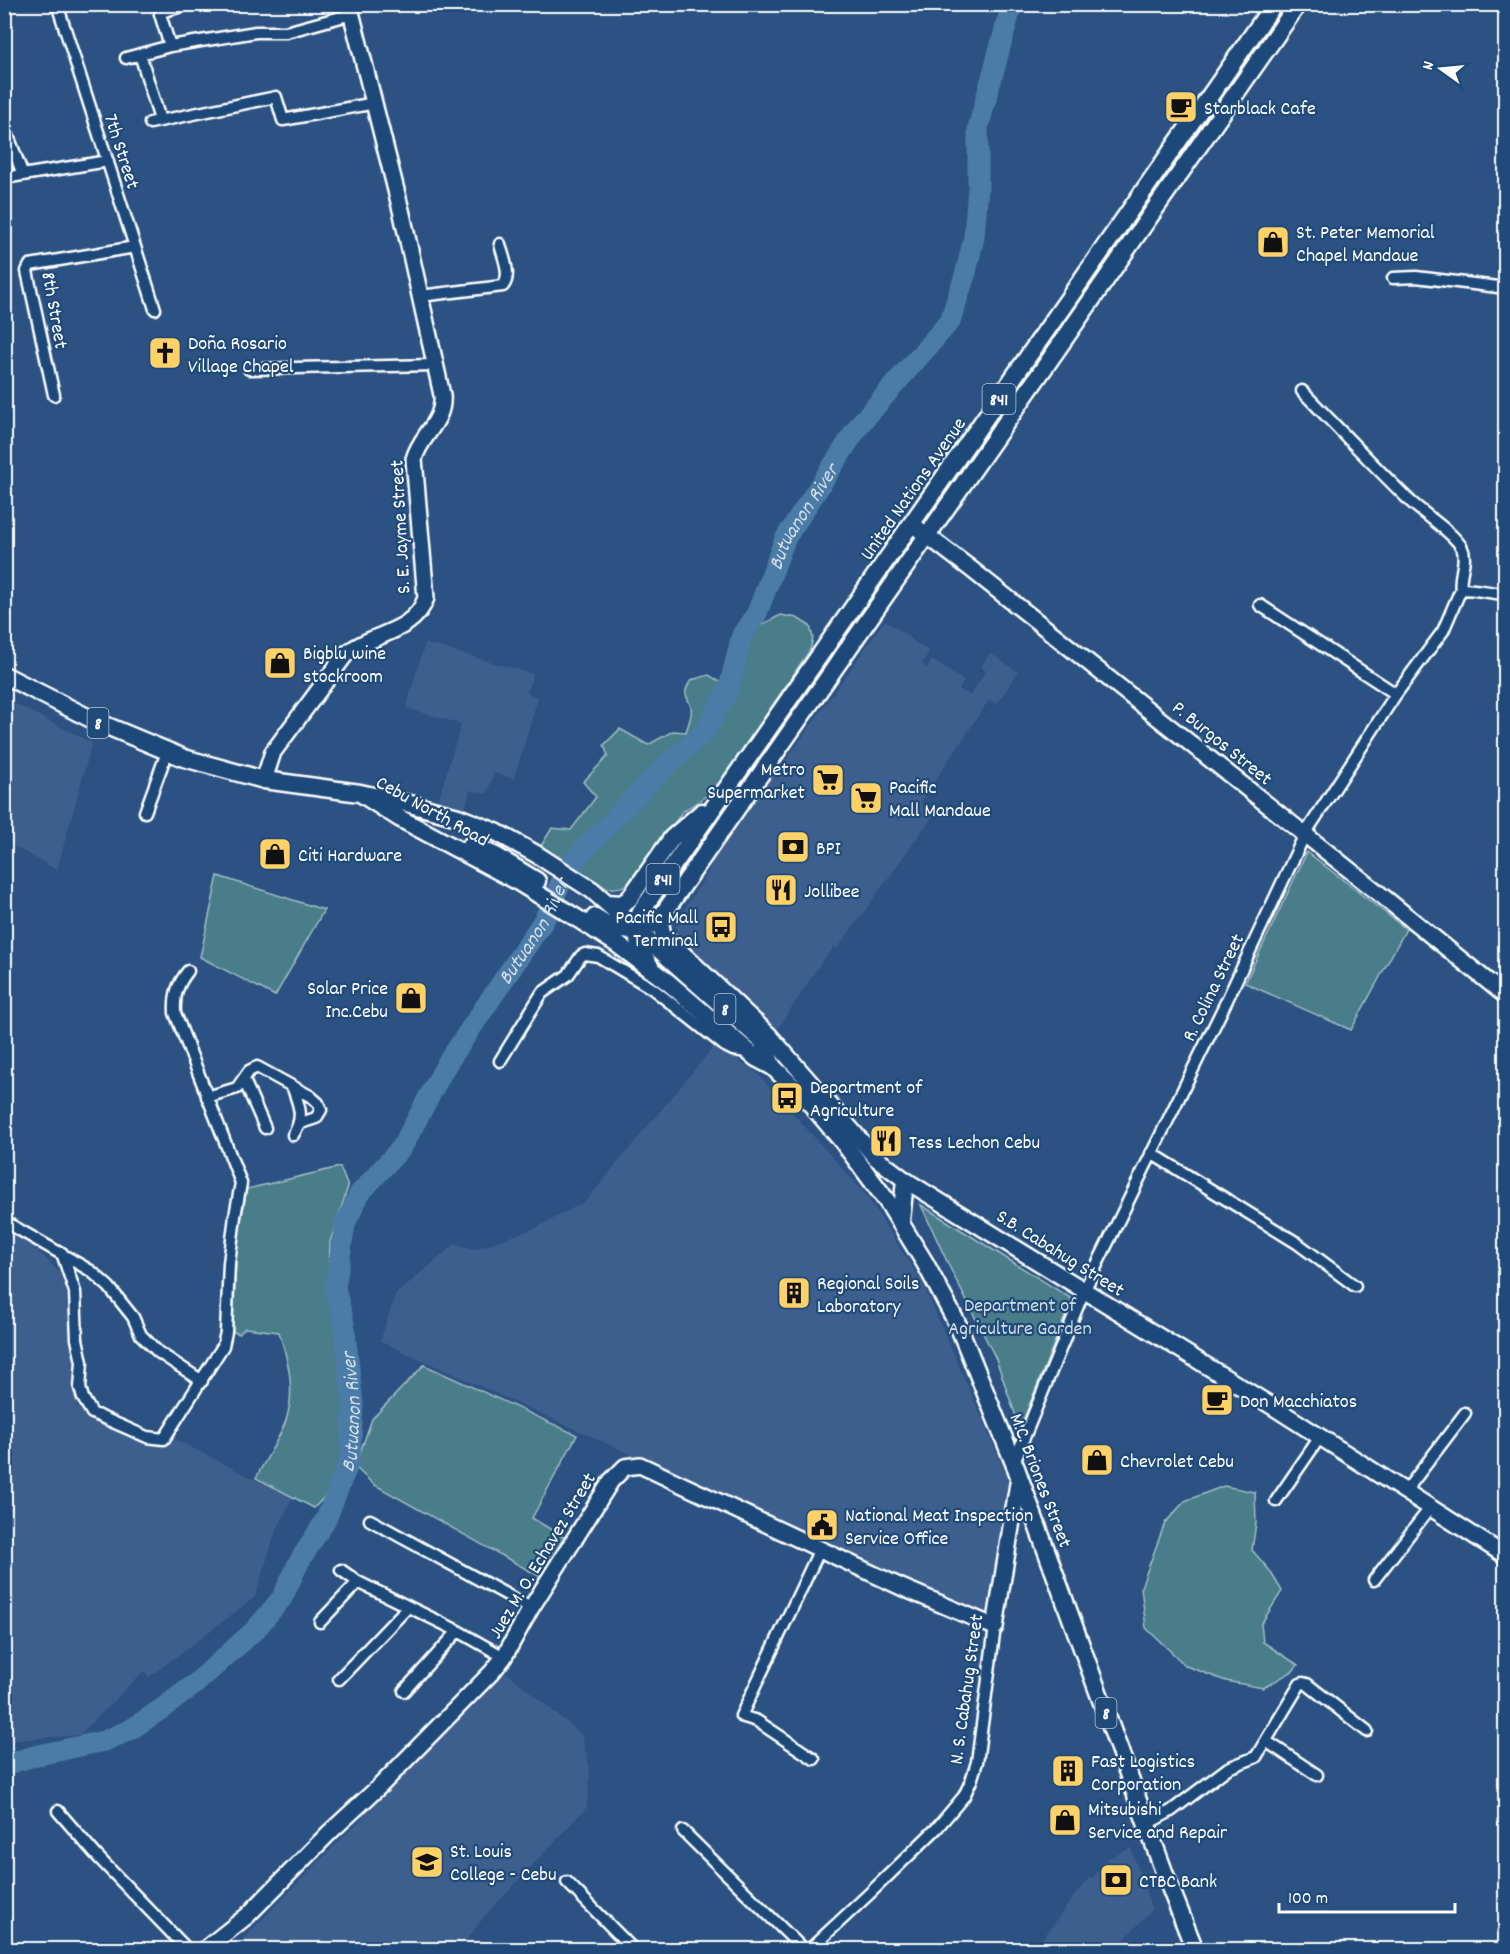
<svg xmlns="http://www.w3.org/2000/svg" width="1510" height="1954" font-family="Dekko,sans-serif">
  <rect width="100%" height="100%" fill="#2b5282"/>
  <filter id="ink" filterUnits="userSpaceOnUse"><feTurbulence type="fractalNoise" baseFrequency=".0167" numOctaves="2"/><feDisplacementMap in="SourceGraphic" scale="12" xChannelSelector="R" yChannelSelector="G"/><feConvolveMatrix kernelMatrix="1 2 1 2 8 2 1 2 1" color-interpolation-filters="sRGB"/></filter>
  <g filter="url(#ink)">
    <path fill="#3e5f8e" d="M885,620L929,652L922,664L927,668L932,660L964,681L959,689L970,696L986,671L981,667L990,653L1018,672L997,704L989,700L920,803L935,813L838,948L834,947L821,963L775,1033L684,942L677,932L676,922L710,869L715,853L766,774L785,762Z
      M425,643L533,674L527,693L538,697L514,779L494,773L487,794L470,790L465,809L438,801L461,724L406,708Z
      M4,698L92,743L57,870L5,841Z
      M715,1045L757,1073L865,1194L922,1282L1008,1478L989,1616L380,1341L396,1294L455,1244L475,1249L536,1228L586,1201Z
      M4,1229L34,1247L64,1277L76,1362L77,1407L164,1446L172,1438L292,1498L274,1537L255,1597L149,1677L144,1671L79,1735L5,1741Z
      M506,1672L582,1735L590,1771L587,1807L483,1918L460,1949H233Z
      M1131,1848L1152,1910L1115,1949H1035L1078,1891L1089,1878H1093L1107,1859Z"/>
    <path fill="#487d8a" stroke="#a4bec4" stroke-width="1.5" d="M781,615L797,618L810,626L813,638L810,650L715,790L682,812L636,879C626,887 618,889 606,888L541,846L552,828L571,830L596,797L583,782L608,756L604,745L620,729L648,745L673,731L686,732C688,724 693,715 691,707C686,693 682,695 691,680L709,675L720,682L729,679L752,629Z
      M1307,852L1406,929L1351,1030L1245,983Z
      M218,876L324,910L275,996L200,957Z
      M340,1167L348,1187L330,1242L328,1292L339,1328L346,1380L347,1437L344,1456L328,1493L314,1508L256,1478C265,1460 279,1440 286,1420C296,1390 288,1360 279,1332L245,1328L239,1334L232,1331L230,1324L234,1306L237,1242L247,1189Z
      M921,1205L1072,1299L1020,1428L996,1359L950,1268Z
      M424,1365L577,1435L532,1518L568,1540L544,1579L373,1484L355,1467L372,1419Z
      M1224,1486L1255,1492L1256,1523L1252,1550L1270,1571L1282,1591L1261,1624L1263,1642L1298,1665L1293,1671L1263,1688L1226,1681L1186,1666L1146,1628L1141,1587L1165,1523L1185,1501Z"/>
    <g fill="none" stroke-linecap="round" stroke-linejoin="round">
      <path stroke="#4b7ba8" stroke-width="21" id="s1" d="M4,1765L34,1756L104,1741L130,1730L163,1708L195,1684L255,1630L282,1598L299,1562L326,1519L350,1459L353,1405L344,1323L335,1288L345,1224L360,1193L402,1147L446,1065L544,920L568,867L659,772L705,732L729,688L742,635L757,613L785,539L860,424L950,321L966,272L974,237L978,187V128L1012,4"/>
      <g stroke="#fff" stroke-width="15">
        <path id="street" d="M57,4L155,309
          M170,46L160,14L161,12L189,4
          M140,54L160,120
          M126,58L170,46L256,32H286L352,14
          M150,123L276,97L283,120L375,103
          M4,125L23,175
          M4,178L108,161
          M1393,278L1416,277L1506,288
          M420,296L503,286C512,275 503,257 500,244
          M249,369L435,365
          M1302,391C1338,428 1374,466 1411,502C1424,514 1454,533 1462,548C1468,560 1458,576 1461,589
          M54,395L27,271L30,265L135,247
          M1461,589C1477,589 1490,593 1506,594
          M1260,605L1396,694
          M145,812L167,752
          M500,1061L542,993L568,975L581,956L585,954L598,956L653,989L725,1046L733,1050L748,1052
          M244,1080L265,1128
          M292,1086C299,1105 305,1117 293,1135
          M207,1097L237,1088L249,1071L257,1067L310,1096L318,1103L321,1110L316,1118L301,1123
          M1151,1153L1297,1243L1355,1286
          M4,1221L91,1271L109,1287L133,1317L141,1335L158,1352L202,1381
          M62,1253L75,1292L77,1339L82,1362L80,1388L83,1398L92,1413L147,1437L164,1439L223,1346L226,1332L229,1263L235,1216L241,1183L175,1013C174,995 177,985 188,971
          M1014,1462L1084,1291L1226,1002L1305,834L1396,694L1443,631L1461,589
          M1405,1492L1465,1413
          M1276,1501L1320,1437
          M370,1520L531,1608
          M341,1570L358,1582L458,1631L504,1657
          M1374,1580L1430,1508
          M320,1622L358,1582
          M339,1679L408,1607
          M404,1691L458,1631
          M1266,1741L1317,1775
          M814,1759L757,1721L741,1716L820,1549
          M58,1811L97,1856L188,1950
          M1147,1824L1171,1811L1228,1768L1256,1757L1300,1684L1303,1683L1307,1684L1367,1731
          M683,1831L804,1950
          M567,1882L634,1950
          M809,1950L869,1894L937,1828L964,1796L971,1781L977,1762L995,1627"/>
      </g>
      <g stroke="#fff" stroke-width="20">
        <path id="secondary" d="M912,524L971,569L1381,895L1506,996
          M264,780L273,752L345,655C371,632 413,635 426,598L414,459C420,435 445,422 442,395L402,214L349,4
          M663,914L661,925L663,935L769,1035L876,1158L905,1180L1275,1408L1506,1556
          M204,1950L247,1916L330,1832L381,1785L492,1672L504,1657L531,1608L611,1481L625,1467L640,1465L901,1587L995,1627L1019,1477"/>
      </g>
      <g stroke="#fff" stroke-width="21">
        <path id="primary" d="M4,675L95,721L184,758L264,780L360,793L410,804L458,817L496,832L536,854L592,890L762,1041L773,1067
          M360,793L399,818L515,880L575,917L617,944L669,983L756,1058L773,1067L811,1104L843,1142L887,1201L925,1263L958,1325L1016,1468L1166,1877L1195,1950
          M471,845L496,856L537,881
          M607,903L622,904L629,899L672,838L702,812
          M595,917C619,933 643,939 663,914L1298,4
          M650,966C638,948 631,929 642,910L1274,4
          M901,1221L905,1180"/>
      </g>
      <use href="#street" stroke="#1f4a7a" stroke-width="10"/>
      <use href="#secondary" stroke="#1f4a7a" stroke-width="15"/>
      <use href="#primary" stroke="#1f4a7a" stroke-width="16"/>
    </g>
  </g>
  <defs>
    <g id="cafe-square" transform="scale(1.725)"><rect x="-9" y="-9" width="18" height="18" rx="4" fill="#ffd166" stroke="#1f4a7a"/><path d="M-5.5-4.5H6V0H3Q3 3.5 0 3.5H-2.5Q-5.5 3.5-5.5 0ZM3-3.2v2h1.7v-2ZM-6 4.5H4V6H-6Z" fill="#111"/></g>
    <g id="shop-square" transform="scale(1.725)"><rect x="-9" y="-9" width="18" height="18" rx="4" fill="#ffd166" stroke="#1f4a7a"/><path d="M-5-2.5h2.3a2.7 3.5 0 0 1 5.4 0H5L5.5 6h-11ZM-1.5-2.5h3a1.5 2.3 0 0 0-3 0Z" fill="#111"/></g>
    <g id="church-square" transform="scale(1.725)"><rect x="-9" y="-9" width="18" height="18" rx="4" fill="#ffd166" stroke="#1f4a7a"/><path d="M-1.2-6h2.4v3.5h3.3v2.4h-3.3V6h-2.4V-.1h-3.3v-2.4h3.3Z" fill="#111"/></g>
    <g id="supermarket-square" transform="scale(1.725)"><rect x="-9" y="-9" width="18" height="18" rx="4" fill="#ffd166" stroke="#1f4a7a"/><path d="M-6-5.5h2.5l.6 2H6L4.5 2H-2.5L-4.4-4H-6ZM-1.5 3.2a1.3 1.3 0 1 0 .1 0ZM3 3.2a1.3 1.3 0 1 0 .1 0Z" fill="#111"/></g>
    <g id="bank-square" transform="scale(1.725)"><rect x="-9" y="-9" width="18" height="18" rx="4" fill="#ffd166" stroke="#1f4a7a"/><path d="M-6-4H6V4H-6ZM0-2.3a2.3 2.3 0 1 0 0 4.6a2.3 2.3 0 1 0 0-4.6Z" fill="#111"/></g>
    <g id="restaurant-square" transform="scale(1.725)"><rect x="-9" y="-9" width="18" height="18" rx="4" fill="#ffd166" stroke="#1f4a7a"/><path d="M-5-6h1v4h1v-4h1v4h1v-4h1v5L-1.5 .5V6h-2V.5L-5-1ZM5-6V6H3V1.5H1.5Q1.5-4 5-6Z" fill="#111"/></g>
    <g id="bus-square" transform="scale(1.725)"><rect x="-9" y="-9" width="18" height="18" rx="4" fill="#ffd166" stroke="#1f4a7a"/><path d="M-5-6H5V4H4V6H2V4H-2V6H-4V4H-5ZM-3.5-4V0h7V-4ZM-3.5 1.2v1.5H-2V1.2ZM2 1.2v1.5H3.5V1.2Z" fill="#111"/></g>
    <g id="building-square" transform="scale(1.725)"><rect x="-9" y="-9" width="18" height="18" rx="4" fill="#ffd166" stroke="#1f4a7a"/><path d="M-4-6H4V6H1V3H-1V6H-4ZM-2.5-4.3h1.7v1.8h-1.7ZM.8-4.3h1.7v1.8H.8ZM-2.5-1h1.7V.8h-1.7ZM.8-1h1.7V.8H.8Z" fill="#111"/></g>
    <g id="civic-square" transform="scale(1.725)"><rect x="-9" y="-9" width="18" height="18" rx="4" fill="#ffd166" stroke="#1f4a7a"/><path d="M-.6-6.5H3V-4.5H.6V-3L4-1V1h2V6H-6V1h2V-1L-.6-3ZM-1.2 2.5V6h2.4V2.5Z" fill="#111"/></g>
    <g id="university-square" transform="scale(1.725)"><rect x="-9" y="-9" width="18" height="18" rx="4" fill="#ffd166" stroke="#1f4a7a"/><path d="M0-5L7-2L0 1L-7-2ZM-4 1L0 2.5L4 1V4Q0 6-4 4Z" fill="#111"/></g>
  </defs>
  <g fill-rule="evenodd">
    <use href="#cafe-square" x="1181" y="107"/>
    <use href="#shop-square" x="1273" y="242"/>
    <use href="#church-square" x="165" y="353"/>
    <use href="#shop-square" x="280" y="663"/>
    <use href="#supermarket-square" x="828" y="780"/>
    <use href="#supermarket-square" x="866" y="798"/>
    <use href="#bank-square" x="793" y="847"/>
    <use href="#shop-square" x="275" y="854"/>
    <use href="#restaurant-square" x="781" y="890"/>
    <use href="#bus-square" x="721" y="927"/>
    <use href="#shop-square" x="411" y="998"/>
    <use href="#bus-square" x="787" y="1098"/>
    <use href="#restaurant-square" x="886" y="1141"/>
    <use href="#building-square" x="794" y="1293"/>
    <use href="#cafe-square" x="1217" y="1400"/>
    <use href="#shop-square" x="1097" y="1460"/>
    <use href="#civic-square" x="822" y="1525"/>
    <use href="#building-square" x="1068" y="1771"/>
    <use href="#shop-square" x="1065" y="1820"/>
    <use href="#university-square" x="427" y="1862"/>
    <use href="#bank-square" x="1116" y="1880"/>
  </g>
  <g text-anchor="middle" stroke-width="4.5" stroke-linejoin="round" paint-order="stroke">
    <g fill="#1f4a7a" stroke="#bcc9d7" stroke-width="1.5">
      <rect x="982.5" y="384" width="33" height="30" rx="4.5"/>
      <rect x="87.5" y="708" width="21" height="30" rx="4.5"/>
      <rect x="646.5" y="864" width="33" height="30" rx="4.5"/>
      <rect x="714.5" y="994" width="21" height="30" rx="4.5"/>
      <rect x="1095.5" y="1698" width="21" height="30" rx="4.5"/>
    </g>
    <g font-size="18" font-weight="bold" fill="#fff">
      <text x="999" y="405">841</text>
      <text x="98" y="729">8</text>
      <text x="663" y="885">841</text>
      <text x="725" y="1015">8</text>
      <text x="1106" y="1719">8</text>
    </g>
    <g font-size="20" fill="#fff" stroke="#1f4a7a" text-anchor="start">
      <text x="1204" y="114">Starblack Cafe</text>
      <text x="1296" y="238">St. Peter Memorial<tspan x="1296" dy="23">Chapel Mandaue</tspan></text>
      <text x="188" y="349">Doña Rosario<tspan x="188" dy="23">Village Chapel</tspan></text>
      <text x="303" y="659">Bigblu wine<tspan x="303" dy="23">stockroom</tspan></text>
      <text x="805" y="775" text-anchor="end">Metro<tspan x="805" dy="23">Supermarket</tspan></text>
      <text x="889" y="793">Pacific<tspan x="889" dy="23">Mall Mandaue</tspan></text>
      <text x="816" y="854">BPI</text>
      <text x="298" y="861">Citi Hardware</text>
      <text x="804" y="897">Jollibee</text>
      <text x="698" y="923" text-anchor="end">Pacific Mall<tspan x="698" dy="23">Terminal</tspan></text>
      <text x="388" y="994" text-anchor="end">Solar Price<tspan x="388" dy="23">Inc.Cebu</tspan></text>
      <text x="810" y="1093">Department of<tspan x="810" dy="23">Agriculture</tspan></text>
      <text x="909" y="1148">Tess Lechon Cebu</text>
      <text x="817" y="1289">Regional Soils<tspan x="817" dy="23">Laboratory</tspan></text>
      <text x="1240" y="1407">Don Macchiatos</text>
      <text x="1120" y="1467">Chevrolet Cebu</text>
      <text x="845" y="1521">National Meat Inspection<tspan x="845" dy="23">Service Office</tspan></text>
      <text x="1091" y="1767">Fast Logistics<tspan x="1091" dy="23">Corporation</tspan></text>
      <text x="1088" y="1815">Mitsubishi<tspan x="1088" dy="23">Service and Repair</tspan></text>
      <text x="450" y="1857">St. Louis<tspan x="450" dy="23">College - Cebu</tspan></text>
      <text x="1139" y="1887">CTBC Bank</text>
    </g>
    <g font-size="20" fill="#fff" stroke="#1f4a7a">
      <text transform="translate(123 151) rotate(72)" y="7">7th Street</text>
      <text transform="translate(56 310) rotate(80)" y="7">8th Street</text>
      <text transform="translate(912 488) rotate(-55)" y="7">United Nations Avenue</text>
      <text transform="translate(399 527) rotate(-93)" y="7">S. E. Jayme Street</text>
      <text transform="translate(1223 742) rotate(39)" y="7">P. Burgos Street</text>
      <text transform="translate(433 810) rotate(29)" y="7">Cebu North Road</text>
      <text transform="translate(1212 987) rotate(-64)" y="7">R. Colina Street</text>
      <text transform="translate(1061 1252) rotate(32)" y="7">S.B. Cabahug Street</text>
      <text transform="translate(1042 1480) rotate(69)" y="7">M.C. Briones Street</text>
      <text transform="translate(541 1555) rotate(-59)" y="7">Juez M. O. Echavez Street</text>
      <text transform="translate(965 1689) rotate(-82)" y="7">N. S. Cabahug Street</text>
    </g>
    <g font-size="20" fill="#d1dee2" stroke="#1f4a7a">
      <text x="1020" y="1311">Department of<tspan x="1020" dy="23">Agriculture Garden</tspan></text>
    </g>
    <g font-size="21" font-style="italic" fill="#d2dee9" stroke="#1f4a7a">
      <text dy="7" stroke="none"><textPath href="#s1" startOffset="1580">Butuanon River</textPath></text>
      <text dy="7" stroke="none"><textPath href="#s1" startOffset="1076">Butuanon River</textPath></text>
      <text dy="7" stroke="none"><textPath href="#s1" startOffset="536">Butuanon River</textPath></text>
    </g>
  </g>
  <rect width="1510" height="1954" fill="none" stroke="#1f4a7a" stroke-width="24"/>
  <rect x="12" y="12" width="1486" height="1930" fill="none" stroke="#fff" stroke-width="2" filter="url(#ink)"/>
  <g transform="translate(1441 69) rotate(285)" stroke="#1f4a7a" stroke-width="4.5" paint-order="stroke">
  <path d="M0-4.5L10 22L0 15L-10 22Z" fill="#ffffff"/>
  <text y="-9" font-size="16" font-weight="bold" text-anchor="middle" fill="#ffffff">N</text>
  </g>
  <path d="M1279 1903v9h176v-9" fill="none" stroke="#ffffff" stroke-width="3"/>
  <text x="1288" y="1903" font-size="18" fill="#ffffff" stroke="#1f4a7a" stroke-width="4.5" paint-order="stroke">100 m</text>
</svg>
